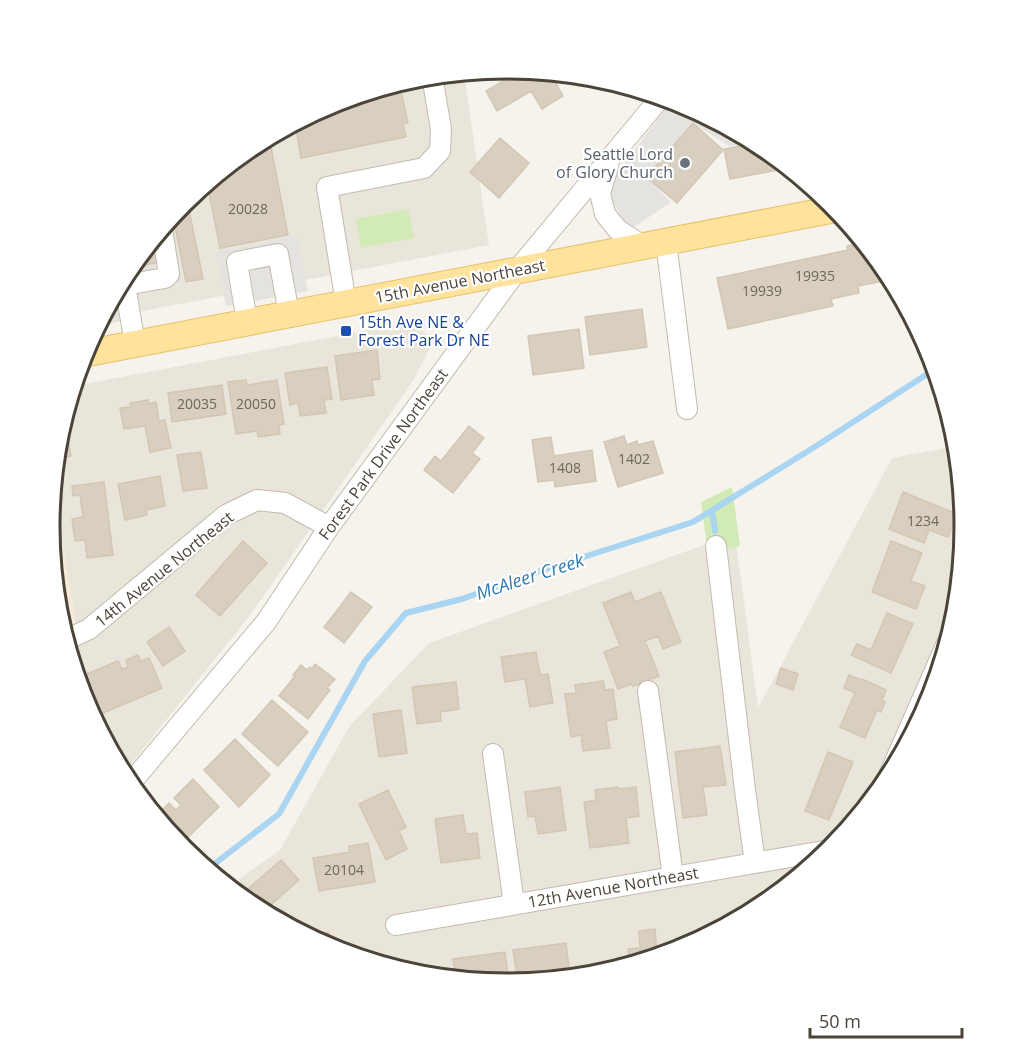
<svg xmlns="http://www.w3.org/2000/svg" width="1014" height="1052" font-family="'Open Sans',sans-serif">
  <rect width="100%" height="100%" fill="#f6f3ec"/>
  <path fill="#eae5da" d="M464,73L489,245L101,319L127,272L184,202L253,145L332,103L418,77Z
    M411,322L434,340L413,381L251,614L123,774L84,701L63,630L76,626L53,488L58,436L74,386Z
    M957,446L964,526L956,616L930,701L887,780L830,850L761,907L682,949L596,975L507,983L417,975L332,949L253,906L245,900L239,879L280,850L349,727L429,643L735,534L758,708L892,458Z"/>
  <path fill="#f7ead8" d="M53,488L76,626L63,630L58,615L50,526Z"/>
  <path fill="#d2eab5" d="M408,209L414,238L361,248L356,219Z
    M732,487L740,546L708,553L701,502Z"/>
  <path fill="#e5e3e0" d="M672,100L682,103L755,142L729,146L693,123L645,176L671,202L630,230L609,197L612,180Z
    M171,218L183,283L137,292L141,317L98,326L127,272Z
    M297,236L308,291L226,306L216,252Z"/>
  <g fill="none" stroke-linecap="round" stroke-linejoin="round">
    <path stroke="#a9d4f2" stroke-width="6" d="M712,511L715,531
      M208,869L279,814L365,661L406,613L462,599L549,568L693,522L813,448L935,369"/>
  </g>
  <path fill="#d8cfc1" stroke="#d3c7b4" stroke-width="1.5" d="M522,70L550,73L563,96L542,109L531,91L497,111L486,91Z
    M399,83L408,123L403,124L406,137L301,158L295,123L332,103Z
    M693,123L723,150L677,203L646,177Z
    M269,137L288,235L220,248L207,183L253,145Z
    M500,138L529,163L499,198L470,172Z
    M756,143L788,168L730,179L724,149Z
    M187,200L203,279L186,282L173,216Z
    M155,237L160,262L145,265L143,252Z
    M863,242L880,263L884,281L858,286L859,293L831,299L833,306L728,329L717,278L848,250L847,246Z
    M642,309L647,347L590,355L585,317Z
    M579,329L584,368L533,375L528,336Z
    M377,350L380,379L372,380L374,395L341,400L335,356Z
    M327,367L332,399L324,400L326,413L300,416L298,403L290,405L285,373Z
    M246,380L247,385L277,380L284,424L279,425L280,434L258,437L257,431L236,434L228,382Z
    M222,385L226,414L172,422L168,393Z
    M148,400V404L156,402L159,421L165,420L171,448L150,452L145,426L124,429L120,408L131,407L130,403Z
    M469,426L484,438L472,453L480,459L453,493L424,470L435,456L441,461Z
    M66,432L71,456L56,459L59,433Z
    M624,436L627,445L637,441L638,445L653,441L663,473L618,487L604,442Z
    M551,437L554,456L592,450L596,481L555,487L554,480L538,482L532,440Z
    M201,452L207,488L183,491L177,455Z
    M160,476L165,506L146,510L147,515L125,520L118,484Z
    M104,482L113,555L87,558L85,540L75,541L72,519L83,517L80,495L73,496L72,486Z
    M903,492L957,514L948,537L929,530L924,543L889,529Z
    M243,541L267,563L220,616L196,595Z
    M891,541L922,553L911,581L925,586L916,609L872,592Z
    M351,592L372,607L344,643L324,627Z
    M631,592L635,602L661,592L681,642L663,649L658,636L645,641L659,676L633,686L631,684L618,689L604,652L620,646L603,603Z
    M887,613L913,624L891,673L851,655L857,644L871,650Z
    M169,627L185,651L163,666L147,642Z
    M536,652L540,675L548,674L553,703L530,707L525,679L505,682L501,657Z
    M138,655L141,661L149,658L162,688L94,717L77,678L118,661L122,669L128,667L126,660Z
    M315,664L335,679L327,688L330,690L308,719L279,696L295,676L293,675L301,665L307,670L310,667L312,669Z
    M781,668L798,674L793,690L776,684Z
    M849,675L861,680L862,679L886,690L882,700L885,702L881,712L877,710L865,738L840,727L855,693L844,688Z
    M603,681L605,690L613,689L617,719L606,721L610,748L583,751L581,735L571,737L565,694L576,693L575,685Z
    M456,682L459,709L440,712L441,721L417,724L412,687Z
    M272,700L308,732L278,766L242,734Z
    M401,710L407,753L379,757L373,714Z
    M235,739L270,775L239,807L204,770Z
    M720,746L726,785L703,787L707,815L683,818L675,752Z
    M828,752L853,762L829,820L805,811Z
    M193,779L219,807L180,845L156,816L169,803L176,810L181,805L174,798Z
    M560,787L566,830L538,834L535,816L528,817L525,792Z
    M618,787V789L636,787L639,816L626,818L629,843L590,848L584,802L596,800L595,790Z
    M388,790L406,827L399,831L407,849L386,860L359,804Z
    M463,815L466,834L477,833L480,858L441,863L435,819Z
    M368,843L375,882L319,891L313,858L350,852L349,846Z
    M281,860L299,880L265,910L248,889Z
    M731,919V922L716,931L714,922Z
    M655,929L657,956L629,965L628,949L640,948L639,931Z
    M328,932L335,949L313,938Z
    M566,943L570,976L518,982L513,950Z
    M505,952L509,983L456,978L453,959Z"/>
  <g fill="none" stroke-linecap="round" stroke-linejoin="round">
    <g stroke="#c2bbae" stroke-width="22">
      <path id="minor" d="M608,167L600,193L605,214L618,230L643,246
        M666,242L687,409
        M346,303L327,187L424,168L440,151L441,129L432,76
        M247,322L237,262L278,254L289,314
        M135,344L125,285L165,278L169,274L162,229
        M716,546L745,790L755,863
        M66,640L89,629L226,515L257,500L285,503L329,527
        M648,691L673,877
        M493,754L514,904
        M886,782L947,643
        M130,784L266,622L329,527L518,269L661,97
        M396,925L830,850"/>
    </g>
    <g stroke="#e6c16a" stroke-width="28">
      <path id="major" d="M83,354L836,209"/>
    </g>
    <use href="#minor" stroke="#fff" stroke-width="20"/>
    <use href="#major" stroke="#ffe39c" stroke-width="26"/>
  </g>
  <circle fill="#6b7280" stroke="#fff" stroke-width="2" cx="685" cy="163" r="6"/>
  <rect fill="#1a4fb4" stroke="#fff" stroke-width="2" x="340" y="325" width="12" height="12" rx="3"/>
  <g text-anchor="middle" stroke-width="4.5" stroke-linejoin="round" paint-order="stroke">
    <g font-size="14" fill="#6e675b">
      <text x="248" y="214">20028</text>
      <text x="815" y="281">19935</text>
      <text x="762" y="296">19939</text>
      <text x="197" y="409">20035</text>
      <text x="256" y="409">20050</text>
      <text x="634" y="464">1402</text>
      <text x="565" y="473">1408</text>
      <text x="923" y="526">1234</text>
      <text x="344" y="875">20104</text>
    </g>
    <g font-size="16" fill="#5b616d" stroke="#fff" text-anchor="end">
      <text x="673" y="160">Seattle Lord<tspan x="673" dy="18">of Glory Church</tspan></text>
    </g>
    <g font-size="16" fill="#4b4439" stroke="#fff">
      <text transform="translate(460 281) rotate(-11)" y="6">15th Avenue Northeast</text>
      <text transform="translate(383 454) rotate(-54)" y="6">Forest Park Drive Northeast</text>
      <text transform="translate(164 569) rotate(-39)" y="6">14th Avenue Northeast</text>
      <text transform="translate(613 887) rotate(-10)" y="6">12th Avenue Northeast</text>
    </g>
    <g font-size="16" fill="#164399" stroke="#fff" text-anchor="start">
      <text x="358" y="328">15th Ave NE &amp;<tspan x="358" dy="18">Forest Park Dr NE</tspan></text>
    </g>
    <g font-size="18" font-style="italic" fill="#2e7ab2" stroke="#fff">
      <text transform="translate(530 577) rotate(-18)" y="6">McAleer Creek</text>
    </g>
  </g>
  <path d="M0 0H1014V1052H0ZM60 526a447 447 0 1 1 894 0a447 447 0 1 1-894 0Z" fill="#fff" fill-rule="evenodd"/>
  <path fill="none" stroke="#4b4439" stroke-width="3" d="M60 526a447 447 0 1 1 894 0a447 447 0 1 1-894 0Z"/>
  <path d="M810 1028v9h152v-9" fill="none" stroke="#4b4439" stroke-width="3"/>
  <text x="819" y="1028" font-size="18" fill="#4b4439" stroke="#ffffff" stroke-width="4.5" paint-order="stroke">50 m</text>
</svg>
